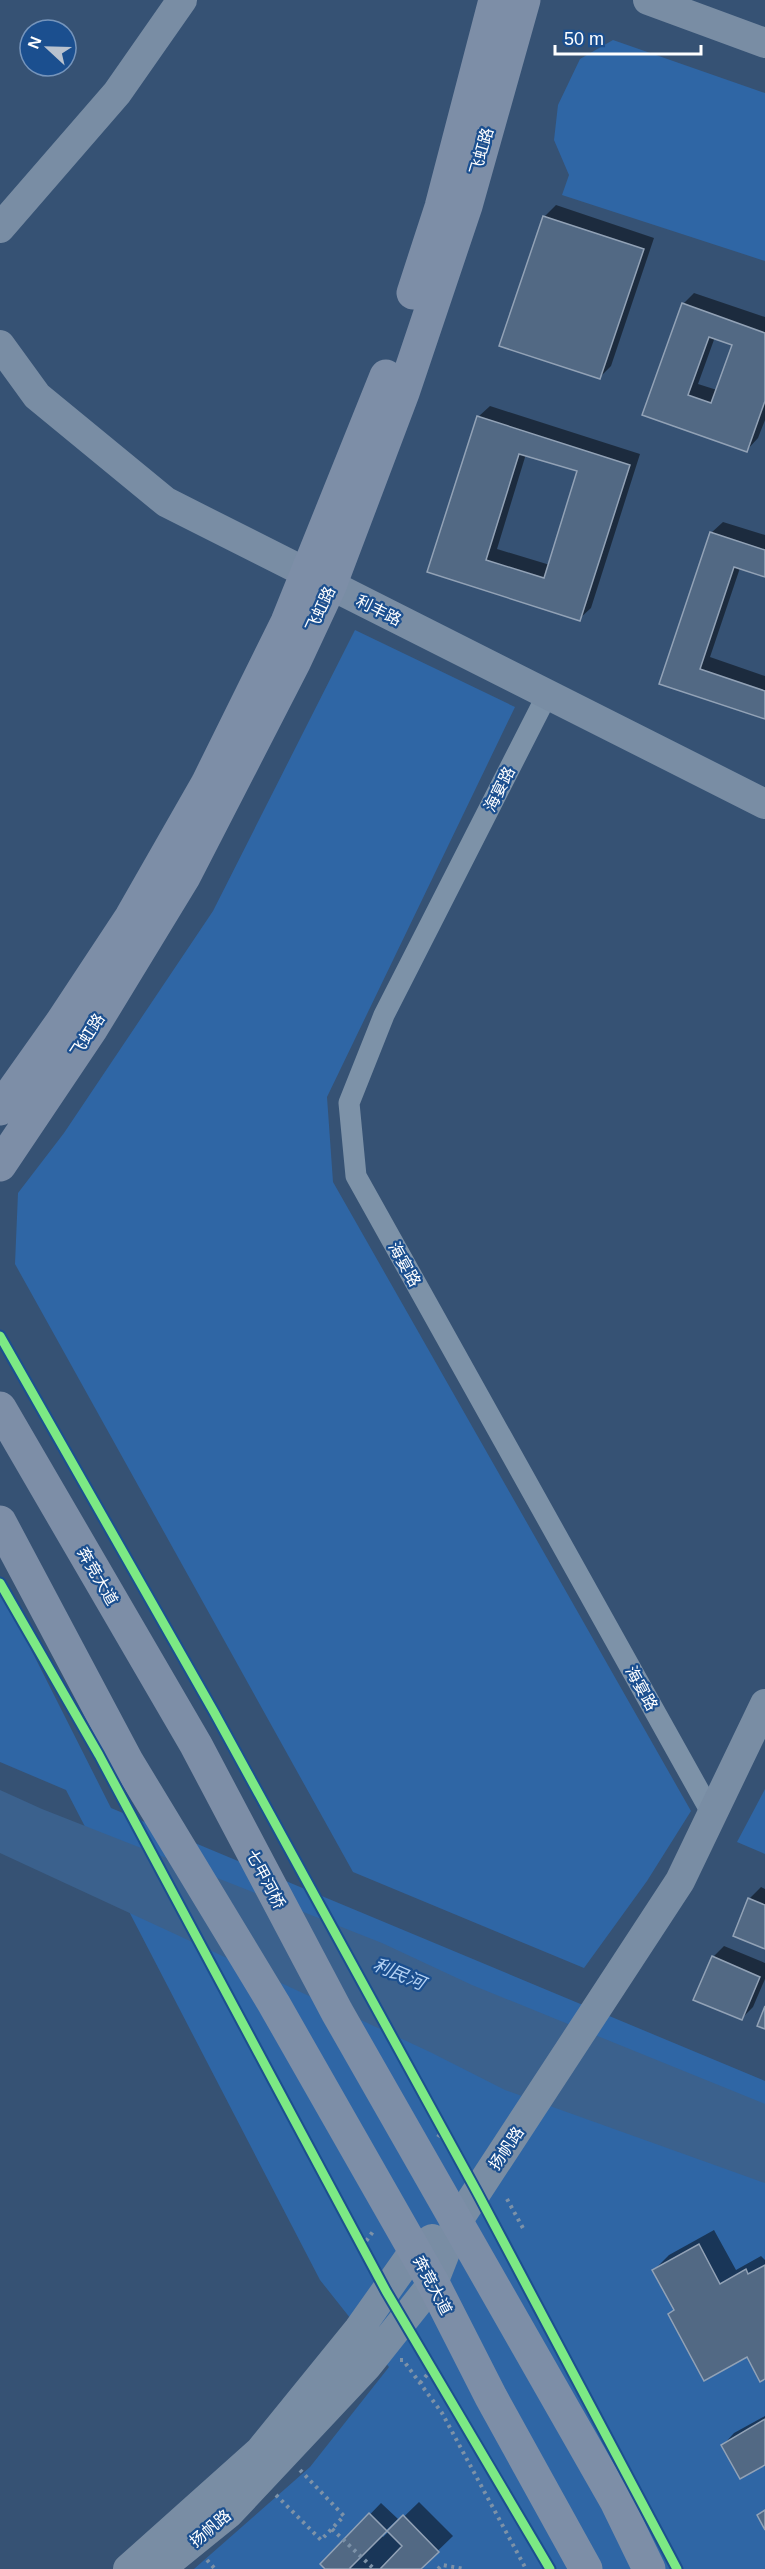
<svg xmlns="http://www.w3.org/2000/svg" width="765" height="2569" font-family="Helvetica,'Noto Sans SC',sans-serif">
  <rect width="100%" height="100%" fill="#365274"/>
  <path fill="#2f66a5" d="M613,40L765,93V261L562,195L569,175L554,140L558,105L580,59Z
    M355,630L515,707L327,1097L333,1182L691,1811L647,1881L584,1968L353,1872L15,1264L18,1193L64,1133L213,911Z
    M0,1588L111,1808L765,2081V2569H194L310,2467L389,2367L320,2280L66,1790L0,1762Z
    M765,1789V1854L737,1842Z"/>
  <path fill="#3b618d" d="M0,1790L42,1809L382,1943L472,1985L765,2104V2183L505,2090L430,2052L0,1853Z"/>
  <path fill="#0007" fill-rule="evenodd" d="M556,205L654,238L611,366L599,378L501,345L545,216Z
    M694,293L765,317V420L758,438L747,450L644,414L683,304ZM715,337L733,344L717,390L698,384Z
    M490,406L640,454L591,608L579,619L429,571L478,417ZM526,454L579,470L550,565L497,549Z
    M723,522L765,535V576L740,568L710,657L765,676V718L661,683L711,533Z
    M761,1887L765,1889V1948L749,1899Z
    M724,1946L765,1963V1979L753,2007L742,2018L713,1957Z
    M714,2230L736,2270L761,2256L765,2260V2378L748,2355L670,2314L675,2309L654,2270L669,2255Z
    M765,2416V2463L723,2445L734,2433Z
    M419,2502L453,2536L419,2569H327L322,2564L381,2503L398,2519L381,2535L383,2537Z"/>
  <path fill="#526984" stroke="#92a2b6" stroke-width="1.5" fill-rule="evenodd" d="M543,216L644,249L600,379L499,346Z
    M682,303L765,333V401L747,452L642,415ZM709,337L732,345L711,403L688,395Z
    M477,416L630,465L580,621L427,572ZM519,454L577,471L544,578L486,560Z
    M710,532L765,550V577L734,567L700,669L765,691V719L659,684Z
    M748,1898L765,1905V1949L733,1936Z
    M712,1956L760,1977L742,2020L693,2000Z
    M765,2006V2029L757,2026Z
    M699,2244L720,2284L746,2269L748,2274L765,2265V2379L760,2382L747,2357L704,2381L668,2314L674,2310L652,2270Z
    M765,2419V2465L740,2479L721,2445Z
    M765,2510V2530L757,2515Z
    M369,2513L402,2546L380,2569H325L320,2564Z
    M403,2515L439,2552L421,2569H349Z"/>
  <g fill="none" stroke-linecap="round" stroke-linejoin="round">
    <path stroke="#7d92a8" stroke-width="4" stroke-dasharray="3 4.5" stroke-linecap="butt" d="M438,2137L446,2125
      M507,2199L524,2230
      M362,2247L374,2230
      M400,2360H403L442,2413L526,2569
      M420,2383L432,2369
      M276,2495L321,2540L344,2516L300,2470
      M332,2529L374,2569
      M207,2560L215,2569
      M438,2569L442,2565L465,2569"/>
    <path stroke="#7d92a8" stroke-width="21" d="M548,693L384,1015L349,1103L356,1176L712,1814"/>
    <path stroke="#798da4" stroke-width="30" d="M648,0L765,43
      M0,228L117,93L182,0
      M0,345L37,396L166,502L765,804
      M128,2569L260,2451L359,2329L414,2251L432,2239
      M160,2569L229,2513L367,2366L433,2283L457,2222L680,1881L765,1704"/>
    <path stroke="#7d8ea7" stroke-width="33" d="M413,293L441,207L495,0
      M0,1109L61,1023L131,917L207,784L287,622L386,376
      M0,1165L92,1028L184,877L294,663L330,586L403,393L466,206L524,0
      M0,1408L196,1745L337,2012L616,2501L649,2569
      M0,1522L127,1761L274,2004L433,2283L491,2397L586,2569"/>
    <g stroke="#1b4f8f" stroke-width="13">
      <path id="cycleway" d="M0,1336L214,1712L477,2192L677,2569
        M0,1583L99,1755L386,2291L550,2569"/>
    </g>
    <use href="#cycleway" stroke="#7ce984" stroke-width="9"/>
  </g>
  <g text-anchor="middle" stroke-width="4.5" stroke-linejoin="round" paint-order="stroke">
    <g font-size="16" fill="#fff" stroke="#1b4f8f">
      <text transform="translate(481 151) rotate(-74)" y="6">飞虹路</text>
      <text transform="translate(320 609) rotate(-65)" y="6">飞虹路</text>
      <text transform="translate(379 610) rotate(26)" y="6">利丰路</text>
      <text transform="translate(499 789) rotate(-63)" y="6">海宴路</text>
      <text transform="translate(87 1035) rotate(-57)" y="6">飞虹路</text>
      <text transform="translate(405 1264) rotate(61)" y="6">海宴路</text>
      <text transform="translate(98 1576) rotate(60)" y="6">奔竞大道</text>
      <text transform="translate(642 1688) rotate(61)" y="6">海宴路</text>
      <text transform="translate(266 1879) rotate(62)" y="6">七甲河桥</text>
      <text transform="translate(506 2148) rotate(-56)" y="6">扬帆路</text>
      <text transform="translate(433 2285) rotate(62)" y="6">奔竞大道</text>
      <text transform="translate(210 2528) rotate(-40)" y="6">扬帆路</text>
    </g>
    <g font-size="18" font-style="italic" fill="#b5d3f5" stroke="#1b4f8f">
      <text transform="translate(399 1974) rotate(23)" y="6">利民河</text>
    </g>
  </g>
  <g transform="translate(48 48) rotate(292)"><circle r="28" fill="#1b4f8f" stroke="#7695bc" stroke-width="1.5"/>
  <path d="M0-4.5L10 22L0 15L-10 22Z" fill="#b9c2ce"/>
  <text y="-9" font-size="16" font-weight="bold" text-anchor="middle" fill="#ffffff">N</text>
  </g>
  <path d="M555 45v9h146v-9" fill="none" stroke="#ffffff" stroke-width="3"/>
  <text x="564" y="45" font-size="18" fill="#ffffff" stroke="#1b4f8f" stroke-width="4.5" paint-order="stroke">50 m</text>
</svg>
